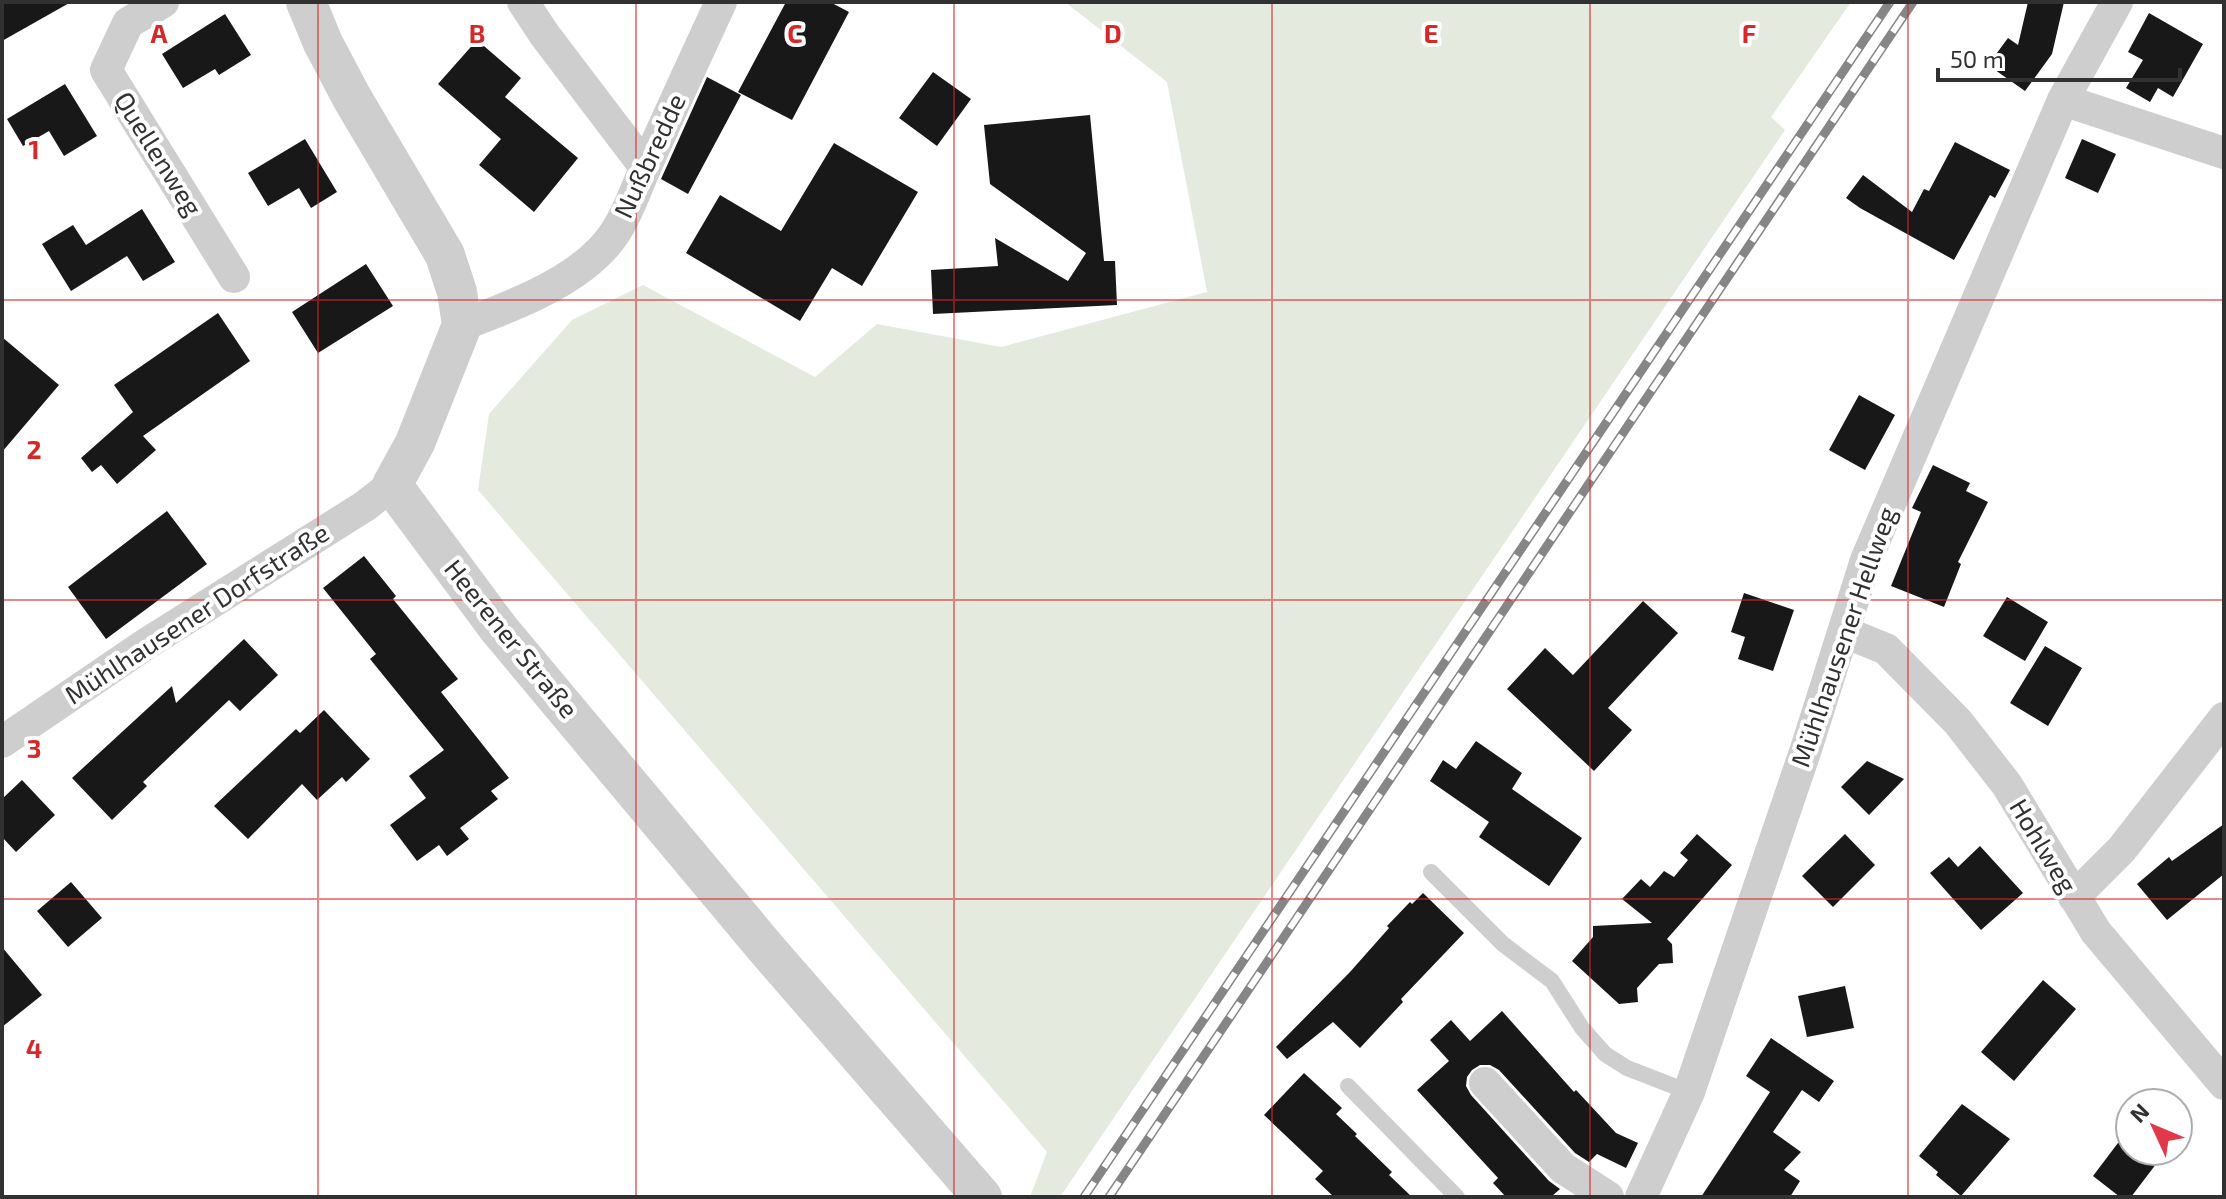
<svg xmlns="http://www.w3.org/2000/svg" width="2226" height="1199" font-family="'Exo 2',sans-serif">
  <rect width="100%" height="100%" fill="#fff"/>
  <path fill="#e4eadd" d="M1065,2H1851L1771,117L1785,130L1060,1197H1030L1047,1152L478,490L489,414L572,320L643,285L815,377L877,324L1001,347L1207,292L1167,82Z"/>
  <path fill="#181818" d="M2,2H71L2,41Z
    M786,2H830L849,12L792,120L738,92Z
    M2028,2H2064L2052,54L2025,91L1988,65L2008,38L2018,45Z
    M2149,13L2203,44L2173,97L2158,88L2150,102L2126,88L2143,60L2128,52Z
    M225,14L251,55L219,75L215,69L183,88L162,54Z
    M477,40L521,78L505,97L578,158L534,212L479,165L501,139L438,84Z
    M933,72L971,99L937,146L899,118Z
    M707,77L741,95L688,194L661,179Z
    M65,84L97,136L64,156L49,131L23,146L7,119Z
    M1090,115L1104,261H1115L1117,305L933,314L931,270L998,266L995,238L1068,281L1086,253L990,184L984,125Z
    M305,139L337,192L311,208L299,188L268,206L248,173Z
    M2082,139L2116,154L2098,193L2065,178Z
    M1955,142L2010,170L1995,198L1990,195L1954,260L1860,208L1846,198L1863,175L1912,212L1924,189L1929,191Z
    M834,143L918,192L862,286L832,268L800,321L686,253L720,195L781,231Z
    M142,209L175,262L143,281L127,256L71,291L42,244L73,225L86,245Z
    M366,264L393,306L318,353L292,312Z
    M218,313L250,361L143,436L156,450L117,484L101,465L92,472L81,458L133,412L114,385Z
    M2,337L59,385L2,452Z
    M1859,395L1895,415L1865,470L1829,450Z
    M1933,465L1970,483L1966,491L1988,502L1958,562L1961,564L1944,607L1891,586L1921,512L1912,508Z
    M167,511L207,564L106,639L68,587Z
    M364,556L396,596L393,599L458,679L441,692L509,778L491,791L498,799L460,828L469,839L447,856L439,845L417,861L390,825L426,798L409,776L444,750L370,659L376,654L323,588Z
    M1744,593L1794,610L1773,671L1738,659L1745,637L1731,632Z
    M2007,597L2048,622L2025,661L1983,636Z
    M1643,601L1678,633L1608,708L1632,730L1594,771L1507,689L1545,648L1573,675Z
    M244,639L278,675L240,711L229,700L143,782L147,786L112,820L72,778L172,686L176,703Z
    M2045,646L2082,668L2048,726L2010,703Z
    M324,710L370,759L346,782L342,777L317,800L302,784L248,839L214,806L296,729L300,733Z
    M1476,741L1522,773L1512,789L1582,838L1549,886L1479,837L1489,822L1430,781L1443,760L1456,769Z
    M1867,761L1904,779L1869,815L1841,787Z
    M22,780L55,815L16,852L2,837V799Z
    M2224,824V874L2167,920L2137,884L2169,857L2172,861Z
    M1697,834L1732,865L1667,939L1672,944L1673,963L1659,964L1637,988L1638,1002L1619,1004L1572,961L1593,937V926L1652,923L1622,899L1641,879L1650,887L1664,871L1674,877L1688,860L1680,853Z
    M1845,834L1875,865L1833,907L1802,876Z
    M1980,846L2023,893L1981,930L1930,873L1949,857L1958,867Z
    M71,882L102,918L68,947L37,911Z
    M1423,893L1464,933L1401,999L1403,1002L1360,1048L1333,1022L1287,1059L1276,1047L1350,972L1389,928L1387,926L1410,902L1412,904Z
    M2,947L42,995L2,1027Z
    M2043,980L2076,1009L2014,1081L1981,1052Z
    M1845,986L1854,1028L1807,1037L1798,996Z
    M1502,1011L1574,1092L1576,1090L1616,1133L1638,1143L1626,1168L1597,1154L1589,1162L1575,1153L1499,1070L1490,1065H1480L1472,1070L1467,1077L1466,1086L1471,1095L1549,1181L1560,1189L1551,1197H1506L1493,1183L1498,1178L1417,1090L1449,1061L1430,1040L1451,1020L1470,1041Z
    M1771,1038L1834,1081L1819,1102L1802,1090L1773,1132L1801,1152L1784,1170L1800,1181L1790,1197H1701L1770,1092L1746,1076Z
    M1304,1073L1342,1108L1336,1114L1357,1134L1355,1136L1392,1172L1389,1175L1412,1197H1334L1315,1179L1323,1171L1264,1115Z
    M1962,1104L2010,1139L1961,1196L1936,1175L1938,1172L1919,1156Z
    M2130,1127V1151H2166L2131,1197H2120L2093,1176Z"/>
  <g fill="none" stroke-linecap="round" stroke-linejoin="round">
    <path stroke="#cecece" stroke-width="16" d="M1431,872L1503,944L1552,981L1582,1028L1605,1054L1627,1068L1689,1092
      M1348,1086L1457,1197"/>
    <path stroke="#cecece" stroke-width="32" d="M163,2L128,23L106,70L234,277
      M523,2L544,34L645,167
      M2063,100L2224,153
      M462,325C507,308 567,286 601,250C624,227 634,193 647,164C671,110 696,56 721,2
      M1844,632L1886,649L1958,722L2007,785L2096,932L2224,1084
      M2,742L146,644L365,506L392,485
      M2074,897L2122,849L2224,718
      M1485,1083L1563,1168L1608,1197
      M1641,1197L1689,1092L1806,749L1866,560L2063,100L2117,2"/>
    <path stroke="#cecece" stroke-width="40" d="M306,2L323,43L352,98L445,255L457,292L462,325L415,443L392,485L499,629L764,946L982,1197"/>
    <g stroke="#868686" stroke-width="9">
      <path id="rail" d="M1084,1197L1890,2
        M1109,1197L1913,2"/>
    </g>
    <use href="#rail" stroke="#fff" stroke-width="6" stroke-dasharray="18" stroke-linecap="butt"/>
  </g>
  <path fill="none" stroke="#d62828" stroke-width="2" stroke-opacity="0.55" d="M318,2V1197M636,2V1197M954,2V1197M1272,2V1197M1590,2V1197M1908,2V1197M2,300H2224M2,600H2224M2,899H2224"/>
  <g text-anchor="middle" stroke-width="8" stroke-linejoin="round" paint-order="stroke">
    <g font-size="26" fill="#313131" stroke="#fff">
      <text transform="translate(158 154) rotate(58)" y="9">Quellenweg</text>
      <text transform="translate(650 156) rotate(-65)" y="9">Nußbredde</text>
      <text transform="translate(197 614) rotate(-33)" y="9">Mühlhausener Dorfstraße</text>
      <text transform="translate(1844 637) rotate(-71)" y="9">Mühlhausener Hellweg</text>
      <text transform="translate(511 639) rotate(51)" y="9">Heerener Straße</text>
      <text transform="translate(2043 846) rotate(59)" y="9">Hohlweg</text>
    </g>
  </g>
  <g font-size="26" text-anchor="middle" font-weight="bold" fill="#d62828" stroke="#fff" stroke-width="8" stroke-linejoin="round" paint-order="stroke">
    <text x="159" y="43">A</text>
    <text x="477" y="43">B</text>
    <text x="795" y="43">C</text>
    <text x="1113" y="43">D</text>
    <text x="1431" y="43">E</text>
    <text x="1749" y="43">F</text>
    <text x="34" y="159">1</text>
    <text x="34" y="459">2</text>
    <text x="34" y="758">3</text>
    <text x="34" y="1058">4</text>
  </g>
  <rect width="2226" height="1199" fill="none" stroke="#313131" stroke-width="8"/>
  <g transform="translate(2154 1127) rotate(314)"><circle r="38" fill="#ffffff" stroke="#adadad" stroke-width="2"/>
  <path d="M0-6L14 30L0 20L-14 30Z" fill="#e2394a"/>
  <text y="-12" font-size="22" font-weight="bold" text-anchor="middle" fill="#313131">N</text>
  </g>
  <path d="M1938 68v12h242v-12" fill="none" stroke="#313131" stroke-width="4"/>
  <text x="1950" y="68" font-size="24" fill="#313131" stroke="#ffffff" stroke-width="6" paint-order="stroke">50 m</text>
</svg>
